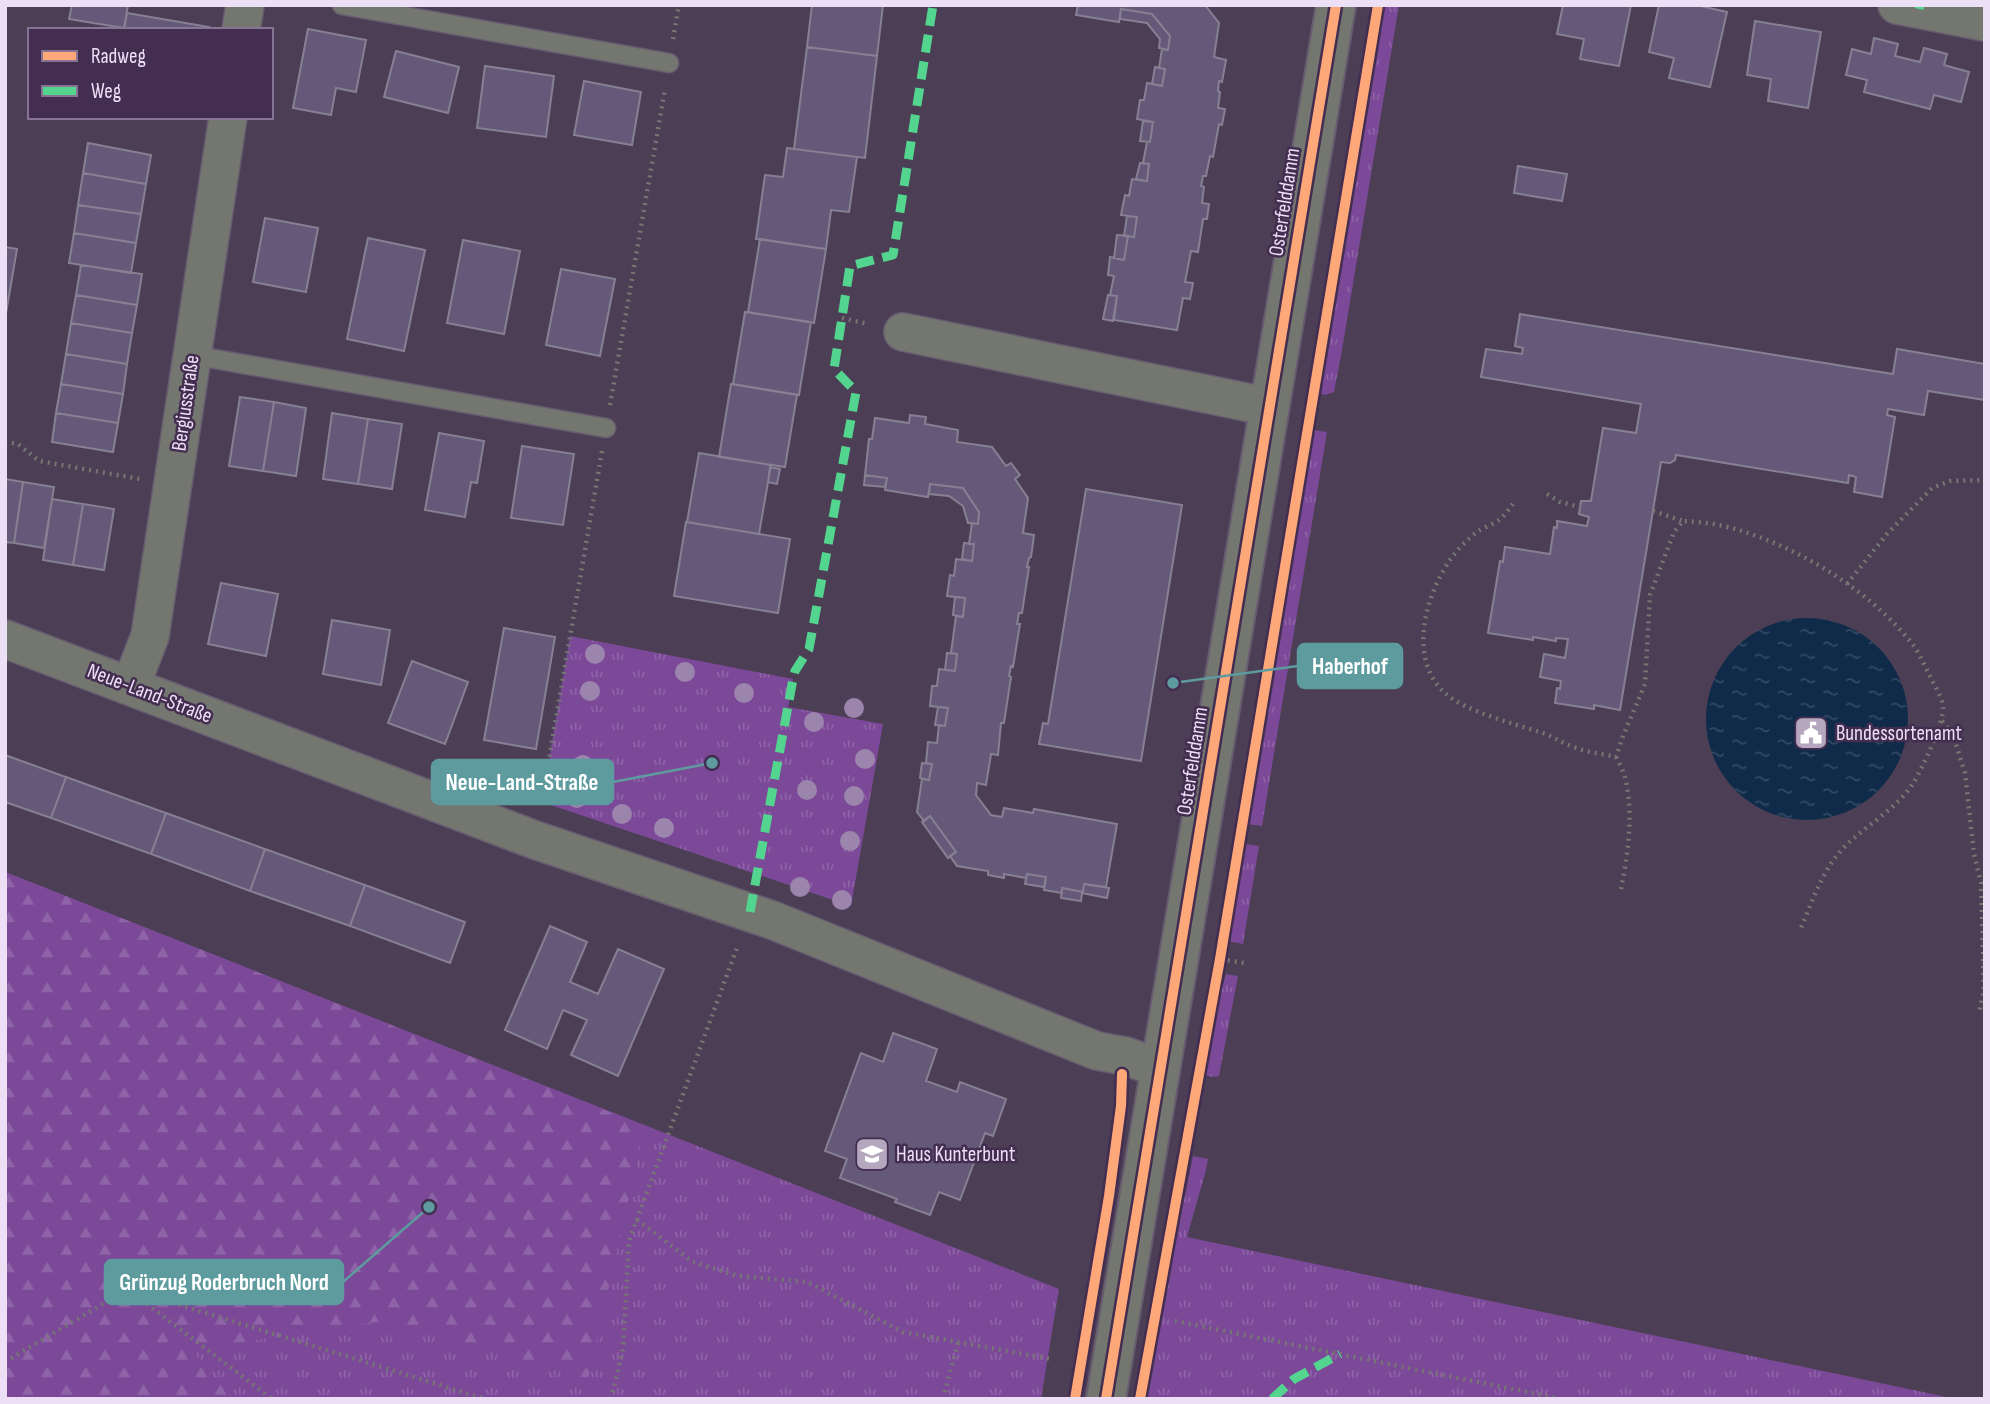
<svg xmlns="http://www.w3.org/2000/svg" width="1990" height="1404" font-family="'Sofia Sans Condensed',sans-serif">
  <defs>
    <pattern id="grass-tufts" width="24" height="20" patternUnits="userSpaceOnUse" patternTransform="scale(1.75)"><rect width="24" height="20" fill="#7b4998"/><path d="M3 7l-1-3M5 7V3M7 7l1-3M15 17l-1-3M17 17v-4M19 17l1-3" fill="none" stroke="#8e63a7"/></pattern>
    <pattern id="forest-firs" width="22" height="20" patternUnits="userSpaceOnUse" patternTransform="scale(1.75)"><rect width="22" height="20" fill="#7b4998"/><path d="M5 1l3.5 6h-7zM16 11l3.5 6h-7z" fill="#8e63a7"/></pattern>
    <pattern id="water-ripples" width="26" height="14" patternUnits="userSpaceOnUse" patternTransform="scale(1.75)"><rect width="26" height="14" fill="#102b49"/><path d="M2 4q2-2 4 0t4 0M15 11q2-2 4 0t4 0" fill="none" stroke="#334964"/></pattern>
  </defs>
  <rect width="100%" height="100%" fill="#4c3f55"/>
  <path fill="url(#grass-tufts)" d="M1382,5H1399L1342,350L1334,392L1325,395L1319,393Z
    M1312,430L1327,432L1262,826L1247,824Z
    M570,636L793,679L788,707L883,724L851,906L542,802Z
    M1245,844L1259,846L1243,944L1227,941Z
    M5,872L1059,1289L1041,1399H5Z
    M1226,974L1238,976L1219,1076L1212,1077L1206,1075L1218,1003Z
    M1193,1156L1208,1159L1206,1170L1187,1237L1956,1399H1139L1167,1233L1177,1235Z"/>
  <path fill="url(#forest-firs)" d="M5,872L645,1126L588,1379L390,1320L192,1350L232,1399H5Z"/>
  <path fill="url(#water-ripples)" d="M1706 719a101 101 0 1 1 202 0a101 101 0 1 1-202 0Z"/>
  <path fill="#645978" stroke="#878093" stroke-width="2" d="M72,5H128L124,28L69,19Z
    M812,5H883L877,56L807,47Z
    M1078,5H1205L1219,23L1214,57L1226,60L1222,82L1219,81L1218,91L1220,92L1218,108L1225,109L1222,125L1219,124L1213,157L1210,156L1206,176H1203L1201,186L1204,187L1202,203L1209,204L1207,219H1203L1198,252L1191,251L1185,282L1193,283L1190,299L1183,298L1177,330L1114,320L1117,296L1110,295L1114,276L1108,275L1110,257L1124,260L1128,236L1134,237L1137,217L1121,215L1125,195L1129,196L1132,179L1147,181L1149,164L1143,163L1147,142H1150L1153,122L1137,119L1140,100H1144L1147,83L1162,86L1165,69L1159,68L1162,49L1168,50L1170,36L1152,14L1121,9L1119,22L1076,15Z
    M1563,5H1631L1619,66L1580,59L1584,39L1557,34Z
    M1659,5H1696L1727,12L1710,87L1669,78L1674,58L1649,52Z
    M1121,9L1152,14L1170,36L1168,50L1159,48L1160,39L1147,23L1120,19Z
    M127,13L209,27L208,30H124Z
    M1755,21L1821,32L1808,108L1768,101L1771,79L1747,75Z
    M308,29L366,40L356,92L336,88L331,115L293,108Z
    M1874,38L1898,44L1895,56L1920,62L1924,48L1947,54L1944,65L1969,72L1961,102L1934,95L1930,109L1864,92L1867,80L1846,75L1852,49L1871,54Z
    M807,47L877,56L865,158L794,149Z
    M396,51L459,67L448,113L384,97Z
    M485,66L554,76L546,137L477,128Z
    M1155,67L1165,69L1162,86L1152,84Z
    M584,81L641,92L632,145L574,135Z
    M1143,121L1153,122L1150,142L1140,141Z
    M88,143L151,155L146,184L83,173Z
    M787,148L857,157L849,212L831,210L826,249L756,239L765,175L783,177Z
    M1140,163L1149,164L1147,181L1136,179Z
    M1518,166L1567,174L1562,201L1514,193Z
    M83,173L146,184L141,214L78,205Z
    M78,205L141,214L136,243L74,233Z
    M1127,216L1137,217L1134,237L1124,236Z
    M265,218L318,228L306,292L253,282Z
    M74,233L136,243L131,273L69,263Z
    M1117,235L1128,236L1124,260L1114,258Z
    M368,238L425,250L404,351L347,339Z
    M760,239L826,249L814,323L748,312Z
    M463,240L520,251L504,334L447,323Z
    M5,247L17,249L5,319Z
    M81,265L142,274L137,305L76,295Z
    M561,269L615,279L600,356L546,345Z
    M76,295L137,305L132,333L71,323Z
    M1108,295L1117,296L1113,321L1103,319Z
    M745,312L811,322L799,395L733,384Z
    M1520,314L1893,374L1897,349L1985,364V400L1928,391L1924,415L1888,409L1887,415L1895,417L1882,497L1854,492L1856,477L1849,475L1848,483L1676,455L1675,460L1670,463L1661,462L1620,710L1594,705V709L1555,703L1557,688L1560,689L1561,681L1540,677L1544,654L1565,658L1568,639L1556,638V641L1533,637V640L1488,633L1500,561L1503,562L1505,547L1550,554L1554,527L1557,528V521L1587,526L1589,517L1579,514L1580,507L1581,501H1591L1603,428L1636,433L1641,404L1481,377L1486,349L1522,354L1523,348L1515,346Z
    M71,323L132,333L127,364L66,354Z
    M66,354L127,364L123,394L61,384Z
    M61,384L123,394L118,423L56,413Z
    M731,384L797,395L785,467L719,457Z
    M240,397L274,402L263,471L229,466Z
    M274,402L306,408L296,476L263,471Z
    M56,413L118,423L113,452L52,442Z
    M332,413L368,419L358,484L323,479Z
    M910,415L926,417L925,424L958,430L957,442L992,447L1006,466L1011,463L1020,475L1015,479L1028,498L1023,533L1034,535L1031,557L1029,558L1027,567H1029L1022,613H1019L1017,624H1020L1013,667L1011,666L1009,676L1011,677L1004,723H1001L998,755L991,754L986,785L977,783L976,795L991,815L996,816L1002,817L1004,808L1033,813L1034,809L1117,824L1106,887L1084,884L1083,892L1062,888V893L1044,890L1046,877L1027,874L1026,878L1004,874V878L988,875V871L957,866L950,856L956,852L930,816L924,821L917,812L922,779L929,780L932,764L926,763L928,742L937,743L939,725L945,726L948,708L930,706L932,686H937L939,669L955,671L957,654L951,653L956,616L963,617L965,598L947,596L950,575L954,576L956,559L972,561L974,544H969L972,523L978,524L979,512L963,488L930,484L928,497L885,490L887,478L865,475L869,439H872L875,418L909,423Z
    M368,419L402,424L392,489L358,484Z
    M439,433L484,441L477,483L471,482L465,517L425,510Z
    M522,446L574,454L563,525L511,518Z
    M699,453L771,465L759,534L687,522Z
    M770,467L780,469L777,484L768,482Z
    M865,475L887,478L885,487L864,485Z
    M5,479L23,482L14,543L5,542Z
    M23,482L54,487L44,548L14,543Z
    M930,484L963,488L979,512L978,524L968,523L963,506L949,496L929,494Z
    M1086,489L1182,505L1141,761L1039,744L1043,723L1048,724Z
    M52,499L83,504L73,565L43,560Z
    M83,504L114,509L104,570L73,565Z
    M686,522L790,539L778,613L674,596Z
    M964,543L974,544L972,561L962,559Z
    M221,583L278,594L266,656L208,644Z
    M955,597L965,598L963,617L953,615Z
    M332,620L390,630L381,685L323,674Z
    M504,628L555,637L536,749L484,740Z
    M947,653L957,654L955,671L945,670Z
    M412,661L468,682L445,744L388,723Z
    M938,707L948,708L945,726L935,725Z
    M5,755L66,777L51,818L5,802Z
    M922,763L932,764L929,780L920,778Z
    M66,777L166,813L151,854L51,818Z
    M166,813L265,849L250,891L151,854Z
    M930,816L956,852L948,858L922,822Z
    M265,849L365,885L350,926L250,891Z
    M1027,874L1046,877L1044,887L1025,884Z
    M1084,884L1109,888L1107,898L1082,893L1081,901L1061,898L1062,888L1083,892Z
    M365,885L465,922L450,963L350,926Z
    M550,926L587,942L570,982L598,994L618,949L664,969L618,1076L571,1055L587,1020L563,1010L547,1049L505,1030Z
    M893,1033L937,1049L926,1081L957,1092L960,1082L1006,1099L993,1136L985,1133L960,1200L939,1192L930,1215L895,1202L897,1199L840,1178L847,1159L825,1151L861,1053L883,1062Z"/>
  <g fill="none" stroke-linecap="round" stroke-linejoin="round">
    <g stroke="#685d70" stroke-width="21">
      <path id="service" d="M342,5L669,63
        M192,355L606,428"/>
    </g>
    <g stroke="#685d70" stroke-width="40">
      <path id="minor" d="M1897,5L1985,22
        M241,30L245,5
        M903,332L1270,407
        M5,639L535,840L772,920L1097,1051L1125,1056L1160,1068
        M131,685L150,636L228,117"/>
    </g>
    <g stroke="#685d70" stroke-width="42">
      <path id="tertiary" d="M1106,1399L1336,5"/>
    </g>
    <path stroke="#767674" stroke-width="4.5" stroke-dasharray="2 5" stroke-linecap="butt" d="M673,39L679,5
      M842,318L868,324
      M610,405L665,89
      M5,442L18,444L39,461L140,479
      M1547,494L1560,502L1580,507
      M1513,504C1509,509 1504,516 1499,520C1493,524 1486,527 1480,530C1468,538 1458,549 1450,560C1425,596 1407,660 1446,694C1465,711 1514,724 1540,732C1554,737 1566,745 1579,749C1591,753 1604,754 1616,757L1623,736L1645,684L1650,595L1674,532L1683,521C1700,522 1718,524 1735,529C1801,548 1872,592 1914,646C1920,654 1924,665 1929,674C1933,684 1943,697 1943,708C1944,722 1922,769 1914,782C1896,811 1860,828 1838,854C1820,876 1811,905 1800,930
      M1653,511L1683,521
      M1847,584L1887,534L1932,488L1950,481L1985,480
      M1942,721L1953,735L1965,773L1974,854L1981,883L1984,990L1979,1013
      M1616,757C1619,763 1623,770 1625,777C1634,813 1628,854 1621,889
      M541,805L602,451
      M1214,958L1244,963
      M637,1220L693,1262L738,1276L807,1282L903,1332L1051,1359
      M130,1291L272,1399
      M1175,1321L1562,1399
      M5,1362L128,1289L485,1399
      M611,1399L623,1349L629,1241L738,945
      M943,1399L958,1342"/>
    <use href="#service" stroke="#74776f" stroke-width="18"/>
    <use href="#minor" stroke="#74776f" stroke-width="37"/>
    <use href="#tertiary" stroke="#74776f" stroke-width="38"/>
    <path stroke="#53d58f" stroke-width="9" stroke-dasharray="18 9" stroke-linecap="butt" d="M1919,9L1920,5
      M750,912L793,679L795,671L809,649L856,392L834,369L850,266L893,255L933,5
      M1272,1399L1294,1379L1340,1354"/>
    <g stroke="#432d51" stroke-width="15">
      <path id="cycleway" d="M1075,1399L1109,1196L1121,1106L1122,1074
        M1106,1399L1336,5
        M1140,1399L1220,959L1378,5"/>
    </g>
    <use href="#cycleway" stroke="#fea87a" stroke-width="10"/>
  </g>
  <g fill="#9c85ac">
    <circle cx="595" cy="654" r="10"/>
    <circle cx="685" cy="672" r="10"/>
    <circle cx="590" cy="691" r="10"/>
    <circle cx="744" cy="693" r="10"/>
    <circle cx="854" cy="708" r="10"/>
    <circle cx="814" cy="722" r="10"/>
    <circle cx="865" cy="759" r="10"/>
    <circle cx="583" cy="765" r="10"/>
    <circle cx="807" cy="790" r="10"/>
    <circle cx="854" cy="796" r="10"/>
    <circle cx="577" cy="798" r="10"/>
    <circle cx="622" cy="814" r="10"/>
    <circle cx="664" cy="828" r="10"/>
    <circle cx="850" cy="841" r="10"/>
    <circle cx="800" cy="887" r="10"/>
    <circle cx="842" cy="900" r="10"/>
  </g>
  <defs>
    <g id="civic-square" transform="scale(1.75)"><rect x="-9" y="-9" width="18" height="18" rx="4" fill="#b5a7be" stroke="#432d51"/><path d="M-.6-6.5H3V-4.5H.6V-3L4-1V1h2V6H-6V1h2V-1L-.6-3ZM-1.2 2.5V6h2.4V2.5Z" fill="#fff"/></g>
    <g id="school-square" transform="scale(1.75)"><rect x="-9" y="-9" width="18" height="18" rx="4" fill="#b5a7be" stroke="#432d51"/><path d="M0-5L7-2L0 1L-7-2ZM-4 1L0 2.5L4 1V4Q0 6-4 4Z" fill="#fff"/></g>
  </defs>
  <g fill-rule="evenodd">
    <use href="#civic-square" x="1811" y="733"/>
    <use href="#school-square" x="872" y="1154"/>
  </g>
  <g text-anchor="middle" stroke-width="5" stroke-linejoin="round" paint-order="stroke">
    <g font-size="21" fill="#eddff6" stroke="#432d51">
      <text transform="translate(1284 202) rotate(-81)" y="7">Osterfelddamm</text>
      <text transform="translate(185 403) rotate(-82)" y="7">Bergiusstraße</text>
      <text transform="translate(150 693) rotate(21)" y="7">Neue-Land-Straße</text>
      <text transform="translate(1192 761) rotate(-81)" y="7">Osterfelddamm</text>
    </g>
    <g font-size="21" fill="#eddff6" stroke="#432d51" text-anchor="start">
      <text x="1836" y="740">Bundessortenamt</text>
      <text x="896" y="1161">Haus Kunterbunt</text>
    </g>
  </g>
  <path fill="none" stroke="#5d9b9e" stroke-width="2.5" d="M1173 683L1298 666M712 763L613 782M429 1207L343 1282"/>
  <g fill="#5d9b9e" stroke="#432d51" stroke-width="2.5">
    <circle cx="1173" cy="683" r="7"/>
    <circle cx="712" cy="763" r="7"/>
    <circle cx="429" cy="1207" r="7"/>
  </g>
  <g fill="#5d9b9e" stroke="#5d9b9e" stroke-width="2.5">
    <rect x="1298" y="644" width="104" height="44" rx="7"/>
    <rect x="432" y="760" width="181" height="44" rx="7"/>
    <rect x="105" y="1260" width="238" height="44" rx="7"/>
  </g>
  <g font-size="23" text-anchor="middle" font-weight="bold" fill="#fff">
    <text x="1350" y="674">Haberhof</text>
    <text x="522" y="790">Neue-Land-Straße</text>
    <text x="224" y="1290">Grünzug Roderbruch Nord</text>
  </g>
  <rect width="1990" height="1404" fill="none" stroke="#eddff6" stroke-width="14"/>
  <rect x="28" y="28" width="245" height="91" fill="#432d51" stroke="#877493" stroke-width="2"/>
  <rect x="42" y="51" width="35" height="10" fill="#fea87a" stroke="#877493" stroke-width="2"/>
  <text x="91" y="63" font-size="21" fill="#eddff6">Radweg</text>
  <rect x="42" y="86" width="35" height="10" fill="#53d58f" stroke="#877493" stroke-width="2"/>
  <text x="91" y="98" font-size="21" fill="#eddff6">Weg</text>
</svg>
